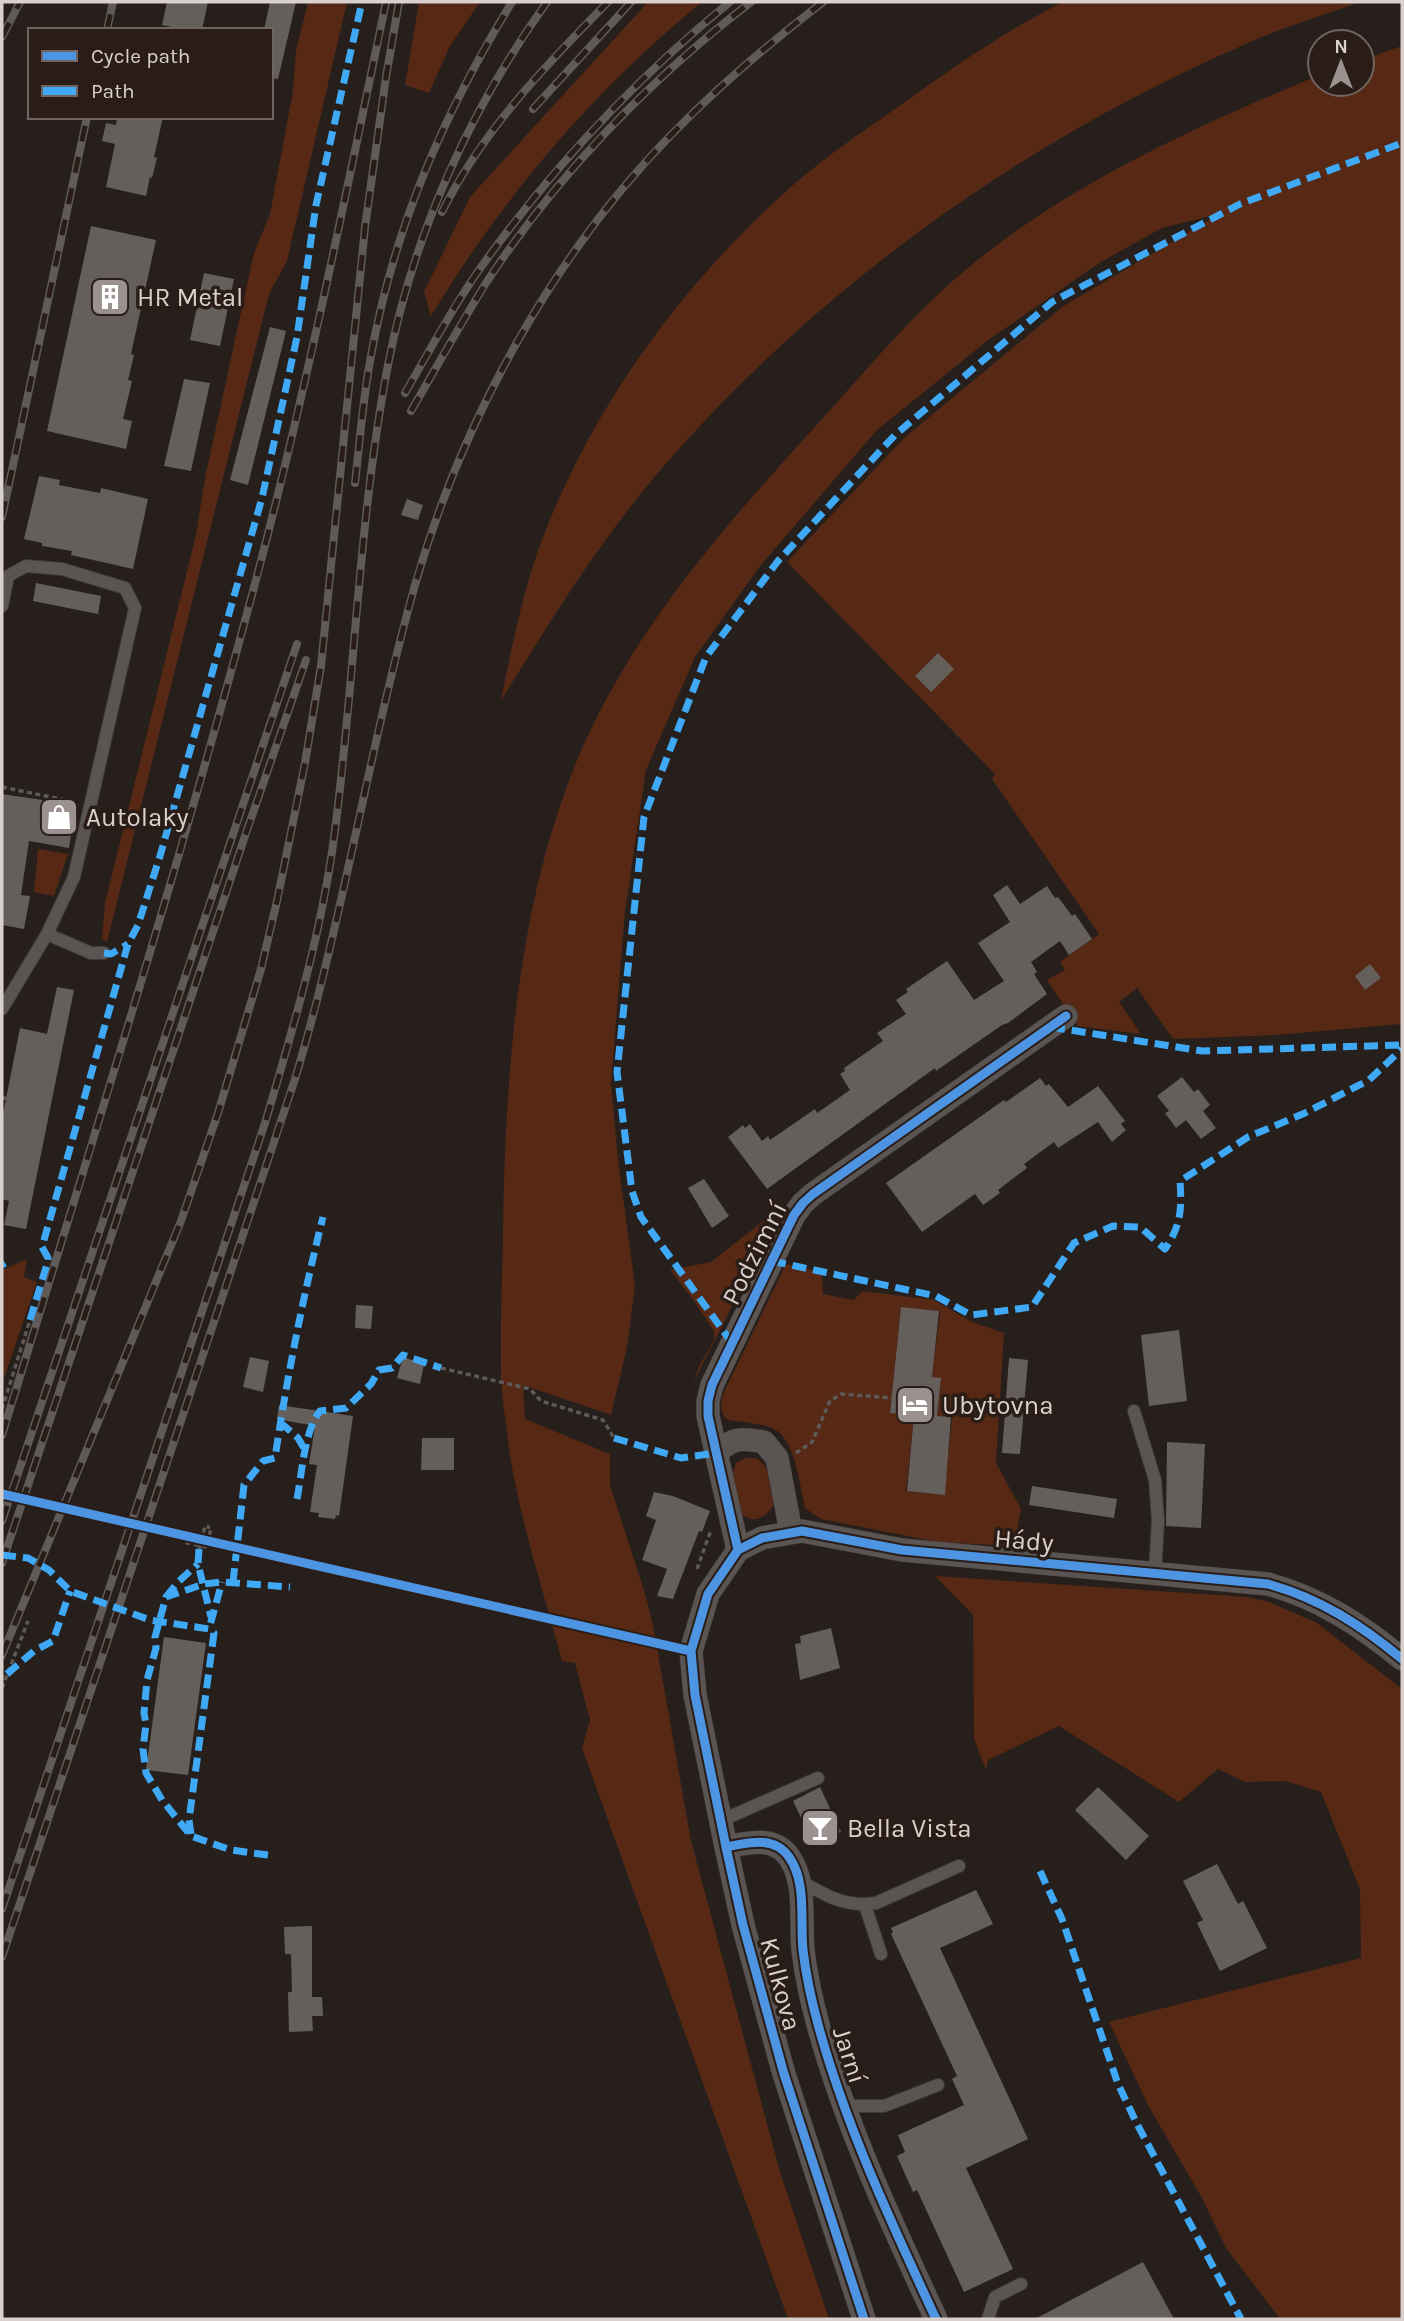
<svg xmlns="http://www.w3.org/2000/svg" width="1404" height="2321" font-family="Karla,sans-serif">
  <rect width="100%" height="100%" fill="#261f1c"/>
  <path fill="#572914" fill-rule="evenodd" d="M308,2H347L287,261L269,294L107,942L102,939L105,903L196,535L206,473L254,253L270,214L293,91L296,51Z
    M419,2H480L450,46L429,93L405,85Z
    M648,2H702C594,90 503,197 431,316L424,292L470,197Z
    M1063,2H1360C1323,15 1284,27 1248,43C1026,139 821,285 663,467C601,539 550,621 501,701C512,645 523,590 543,537C596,401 683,283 792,186C825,157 862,132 898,107C951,69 1005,31 1063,2Z
    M1402,46V1024L1276,1035L1173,1039L1137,988L1119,1002L1141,1034L1078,1026L1047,980L1065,970L1060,962L1099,934L992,779L995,774L787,562L904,438L1062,307L1219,214L1162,228L1099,263L987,341L877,430L760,566L695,657L646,770L625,911L611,1083L618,1160L635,1286L627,1347L611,1415L523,1385L525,1419L610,1454V1485L646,1597L653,1625L691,1841L780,2172L829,2319H788L582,1748L590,1720L575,1663L562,1661C543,1589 518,1516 508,1442C506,1419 501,1396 501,1373C500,1328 502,1282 503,1236C505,1063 519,867 600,711C655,605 733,517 812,430C867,370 919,305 984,255C1084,177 1203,123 1320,75V84H1362V60Z
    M38,849L68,854L54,896L34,892Z
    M776,1211L779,1214L693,1383L700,1364L714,1340V1331L694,1301L670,1270L711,1262Z
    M27,1259L24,1277L37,1282L2,1384V1270Z
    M786,1264L822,1272L823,1294L853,1300L863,1291L934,1300L972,1322L1004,1333L996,1463L1021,1509L1014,1546L938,1542L821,1519L805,1508C800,1486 795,1437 772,1428C759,1423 742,1422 728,1420C719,1413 721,1404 723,1394ZM901,1307L940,1311L932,1377L941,1379L937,1416L952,1418L944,1495L906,1491L914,1415L890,1412Z
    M746,1458H757L766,1467L774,1504C766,1519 748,1527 738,1508C732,1496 731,1475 736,1463Z
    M935,1576L1247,1597L1269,1602L1317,1623L1402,1689V2319H1280L1226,2248L1202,2198L1149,2107L1109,2022L1361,1958L1360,1889L1321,1792L1285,1781L1245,1782L1218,1769L1179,1802L1059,1726L988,1760L986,1770L974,1739L973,1615Z"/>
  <path fill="#655f5c" d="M167,2H208L202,30H171L172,27L162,25Z
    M270,2H296L278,79L271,78V30H264Z
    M117,117H163L154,157L157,158L152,178L150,177L146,196L106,187L115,144L102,141L106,123L116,125Z
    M91,226L156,240L131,354L134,355L128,380L132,381L123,419L132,421L126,449L47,431Z
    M204,273L234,279L220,346L190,340Z
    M270,327L286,331L248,485L230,480Z
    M184,379L210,383L191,471L164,466Z
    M39,476L60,480L59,485L100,493L101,488L148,499L133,569L71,555L72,551L42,546V543L24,539Z
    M407,499L423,505L418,520L401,515Z
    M36,583L101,596L98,614L33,601Z
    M938,653L954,669L931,692L915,676Z
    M2,794L76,805L69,848L29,841L21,895L30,896L24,929L2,925Z
    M1007,885L1020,904L1047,886L1055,898L1058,897L1072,916L1075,914L1092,939L1069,955L1060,941L1031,962L1037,972L1034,974L1047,994L1008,1023L1002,1025L936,1071L935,1068L767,1189L728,1137L743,1125L745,1128L750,1124L762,1141L768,1136L770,1140L815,1109L817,1113L850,1090L840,1074L845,1071L844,1068L883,1041L877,1033L906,1014L896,1000L908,992L906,989L947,961L974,1000L1004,981L978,943L1010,922L993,895Z
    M1370,964L1381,978L1365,990L1355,976Z
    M57,987L74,990L26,1229L4,1225L9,1201L2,1199V1119L20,1028L47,1034Z
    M1182,1077L1194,1092L1198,1089L1210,1105L1203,1111L1216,1128L1201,1139L1186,1120L1176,1128L1165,1113L1169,1111L1157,1096Z
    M1040,1078L1046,1086L1049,1084L1068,1107L1098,1086L1125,1121L1121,1124L1126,1130L1112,1142L1098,1122L1058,1148L1054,1142L1024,1164L1027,1168L998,1190L1000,1193L983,1205L975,1194L922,1232L886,1183L1004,1100L1006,1102Z
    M704,1179L729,1216L712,1228L688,1188Z
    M356,1305L373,1306L371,1329L355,1328Z
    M901,1307L939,1311L932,1377L941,1378L937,1416L951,1417L945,1495L907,1491L914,1415L890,1413Z
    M1179,1330L1187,1401L1149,1406L1141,1335Z
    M250,1357L269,1361L263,1392L243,1387Z
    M403,1357L424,1364L420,1384L397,1378Z
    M1009,1358L1028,1360L1020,1454L1002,1453Z
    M279,1405L353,1416L339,1516L336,1515L335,1519L318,1517L319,1513L310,1512L317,1465L309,1464L315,1426L277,1419Z
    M422,1438H454V1470H421Z
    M1167,1442L1205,1444L1201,1528L1166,1526Z
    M1032,1486L1117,1499L1114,1518L1029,1505Z
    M654,1492L673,1496L710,1511L702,1532L699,1531L673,1599L657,1596L667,1569L642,1560L656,1520L646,1516Z
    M831,1628L840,1668L800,1680L795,1644L801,1643L800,1636Z
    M164,1637L206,1643L188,1775L146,1770Z
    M820,1787L841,1832L814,1845L793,1801Z
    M1098,1787L1149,1836L1126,1860L1075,1810Z
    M1217,1864L1238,1904L1243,1901L1267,1948L1220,1971L1197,1923L1203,1920L1183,1881Z
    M976,1890L993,1924L940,1948L1028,2139L966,2168L1013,2269L964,2292L917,2190L913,2192L897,2156L905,2152L898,2135L964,2105L952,2079L957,2076L891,1934L893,1932L891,1928Z
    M312,1926V1997H322L323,2016H312L313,2031L289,2032L288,1992H292L291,1954H285L284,1927Z
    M1143,2262L1174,2319H1035Z"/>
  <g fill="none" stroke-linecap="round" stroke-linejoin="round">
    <g stroke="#3f3937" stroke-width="14">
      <path id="service" d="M2,606L8,576L26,566L62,569L125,588L135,608L74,877L47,934L2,1009
        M47,934L91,953H104
        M1134,1411L1155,1480L1158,1520L1155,1573
        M720,1821L818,1778
        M799,1880C824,1895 846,1908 876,1903L959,1866
        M865,1905L881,1954
        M845,2106H884L938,2085
        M988,2319L995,2297L1021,2284"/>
    </g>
    <g stroke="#3f3937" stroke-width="24">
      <path id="minor" d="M716,1453C734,1437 741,1438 764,1442L777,1458L791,1532
        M738,1550L708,1416V1401L712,1385L794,1215L803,1203L813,1194L1066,1016
        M726,1847C748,1843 774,1835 789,1857C807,1882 800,1920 803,1950C806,1976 812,2003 819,2028C847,2129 892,2224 936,2319
        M864,2319L784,2074L743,1925L726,1847L695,1695L691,1651L708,1594L738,1550L762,1538L802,1531L902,1550L1268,1584C1319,1598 1361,1625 1402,1659"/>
    </g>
    <path stroke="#5e5957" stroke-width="3.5" stroke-dasharray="5 3.5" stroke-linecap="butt" d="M2,787L75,802
      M2,1098H6
      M441,1368L530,1389L541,1401L603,1420L614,1438
      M2,1409L30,1320
      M796,1453L812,1442L830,1401L841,1394L892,1398
      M184,1536L183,1542L207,1547L211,1528L208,1527
      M199,1549L205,1526L208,1527
      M697,1569L711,1530
      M659,1643L672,1646
      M2,1688L28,1621"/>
    <use href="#service" stroke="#5a5552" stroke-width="12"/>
    <use href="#minor" stroke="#5a5552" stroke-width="23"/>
    <g stroke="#605b59" stroke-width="8">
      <path id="rail" d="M107,30L113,2
        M2,37L20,2
        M533,109L631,2
        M442,212C482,131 546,65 608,2
        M405,393C429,352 452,308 479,270C551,169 634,80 730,2
        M411,411C436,368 460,325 486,283C556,176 650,79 751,2
        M355,483C360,440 363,397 371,356C394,227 444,113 512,2
        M2,517L87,117
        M2,1435C88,1155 177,875 253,591C305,397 345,199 386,2
        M2,1521L297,644
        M2,1563L246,833L306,660
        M2,1655L181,1221L218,1113L261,969L277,901L305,763L321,666L365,227L386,77L399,2
        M2,1909L265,1123C293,1029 321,935 334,838C355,681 358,521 388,365C413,235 470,109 547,2
        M2,1957L295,1079C344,916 369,748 415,585C462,421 553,254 674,132C720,85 771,42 823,2"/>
    </g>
    <use href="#rail" stroke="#2a1d18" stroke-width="5" stroke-dasharray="16" stroke-linecap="butt"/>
    <path stroke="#5e5957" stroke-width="3.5" stroke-dasharray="5 3.5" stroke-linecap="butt" d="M2,1494L659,1643"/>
    <path stroke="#3fa9f5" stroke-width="7" stroke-dasharray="14 7" stroke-linecap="butt" d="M104,953L111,954L128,944
      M1051,1027L1202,1051L1402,1045
      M772,1261L936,1296L971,1315L1032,1307L1074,1243L1113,1226L1140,1227L1165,1249C1181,1225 1182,1210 1180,1181L1248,1137L1305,1113L1369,1080L1402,1049
      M2,1265L5,1263
      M30,1320L47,1264L48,1258L42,1247L128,944L138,925L160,856L262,498L297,337L316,205L362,2
      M732,1343L641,1217L632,1191L617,1072L644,817L706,657L778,561L895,435L1052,302L1240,204L1402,143
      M280,1422L298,1438L305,1450
      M614,1438L681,1458L716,1453
      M297,1499C302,1474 304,1431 320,1411L346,1408L371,1384L379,1370L392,1368L403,1355L441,1368
      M199,1549L198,1564L211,1617
      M2,1555L28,1558L49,1570L70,1591L150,1620L209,1629L222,1582
      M233,1582L244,1485L263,1461L275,1458C287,1377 303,1297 323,1217
      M166,1597L178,1582L198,1564
      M7,1674L34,1651L53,1641L70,1591
      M191,1834L189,1820L214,1633L209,1629
      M268,1855L231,1850L191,1836L162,1800L146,1773L143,1749L146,1724L144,1713L147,1680L156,1648L155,1637L166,1597L204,1584L222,1582L290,1587
      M1040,1871L1062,1919L1118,2084L1137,2124L1241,2319"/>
    <g stroke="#2a1d18" stroke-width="13">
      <path id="cycleway" d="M2,1494L691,1651
        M738,1550L708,1416V1401L712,1385L794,1215L803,1203L813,1194L1066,1016
        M726,1847C748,1843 774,1835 789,1857C807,1882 800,1920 803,1950C806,1976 812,2003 819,2028C847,2129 892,2224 936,2319
        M864,2319L784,2074L743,1925L726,1847L695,1695L691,1651L708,1594L738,1550L762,1538L802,1531L902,1550L1268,1584C1319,1598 1361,1625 1402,1659"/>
    </g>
    <use href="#cycleway" stroke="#4d94e3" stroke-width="9"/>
  </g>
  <defs>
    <g id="building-square" transform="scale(2.0125)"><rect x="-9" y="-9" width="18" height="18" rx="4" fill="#9b928f" stroke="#2a1d18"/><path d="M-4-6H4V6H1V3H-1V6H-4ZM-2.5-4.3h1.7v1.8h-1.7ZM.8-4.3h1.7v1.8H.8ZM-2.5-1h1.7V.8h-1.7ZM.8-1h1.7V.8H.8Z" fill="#fff"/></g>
    <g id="shop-square" transform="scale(2.0125)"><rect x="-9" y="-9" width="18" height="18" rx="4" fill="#9b928f" stroke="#2a1d18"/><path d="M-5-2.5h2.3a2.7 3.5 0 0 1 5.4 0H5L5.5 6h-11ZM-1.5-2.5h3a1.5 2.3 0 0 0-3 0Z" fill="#fff"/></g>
    <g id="hotel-square" transform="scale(2.0125)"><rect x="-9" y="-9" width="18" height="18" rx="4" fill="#9b928f" stroke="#2a1d18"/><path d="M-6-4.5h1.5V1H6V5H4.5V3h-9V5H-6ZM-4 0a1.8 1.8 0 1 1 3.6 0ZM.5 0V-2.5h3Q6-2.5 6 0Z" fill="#fff"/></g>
    <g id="bar-square" transform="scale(2.0125)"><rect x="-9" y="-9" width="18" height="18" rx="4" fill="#9b928f" stroke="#2a1d18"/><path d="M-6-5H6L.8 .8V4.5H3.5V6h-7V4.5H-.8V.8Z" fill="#fff"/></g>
  </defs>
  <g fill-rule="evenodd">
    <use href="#building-square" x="110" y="297"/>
    <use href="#shop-square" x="59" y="817"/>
    <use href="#hotel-square" x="915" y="1405"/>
    <use href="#bar-square" x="820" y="1828"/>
  </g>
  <g text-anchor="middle" stroke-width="7" stroke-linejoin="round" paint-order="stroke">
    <g font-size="26" fill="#dad0cd" stroke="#2a1d18" text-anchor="start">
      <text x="137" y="306">HR Metal</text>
      <text x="86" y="826">Autolaky</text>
      <text x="942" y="1414">Ubytovna</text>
      <text x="847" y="1837">Bella Vista</text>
    </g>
    <g font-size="26" fill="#dad0cd" stroke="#2a1d18">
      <text transform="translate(754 1253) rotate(-63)" y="9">Podzimní</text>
      <text transform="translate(1024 1540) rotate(5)" y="9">Hády</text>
      <text transform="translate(781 1984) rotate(75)" y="9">Kulkova</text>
      <text transform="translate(850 2055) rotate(72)" y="9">Jarní</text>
    </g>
  </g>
  <rect width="1404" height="2321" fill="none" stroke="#dad0cd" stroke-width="7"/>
  <rect x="28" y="28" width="245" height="91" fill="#2a1d18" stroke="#706560" stroke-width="2"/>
  <rect x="42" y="51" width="35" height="10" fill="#4d94e3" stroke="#706560" stroke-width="2"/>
  <text x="91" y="63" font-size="21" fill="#dad0cd">Cycle path</text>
  <rect x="42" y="86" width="35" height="10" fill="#3fa9f5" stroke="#706560" stroke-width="2"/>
  <text x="91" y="98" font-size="21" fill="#dad0cd">Path</text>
  <g transform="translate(1341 63)"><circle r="33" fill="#2a1d18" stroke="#706560" stroke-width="2"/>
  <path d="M0-5L12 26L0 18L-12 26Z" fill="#9b928f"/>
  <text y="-10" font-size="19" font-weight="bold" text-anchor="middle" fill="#dad0cd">N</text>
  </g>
</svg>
